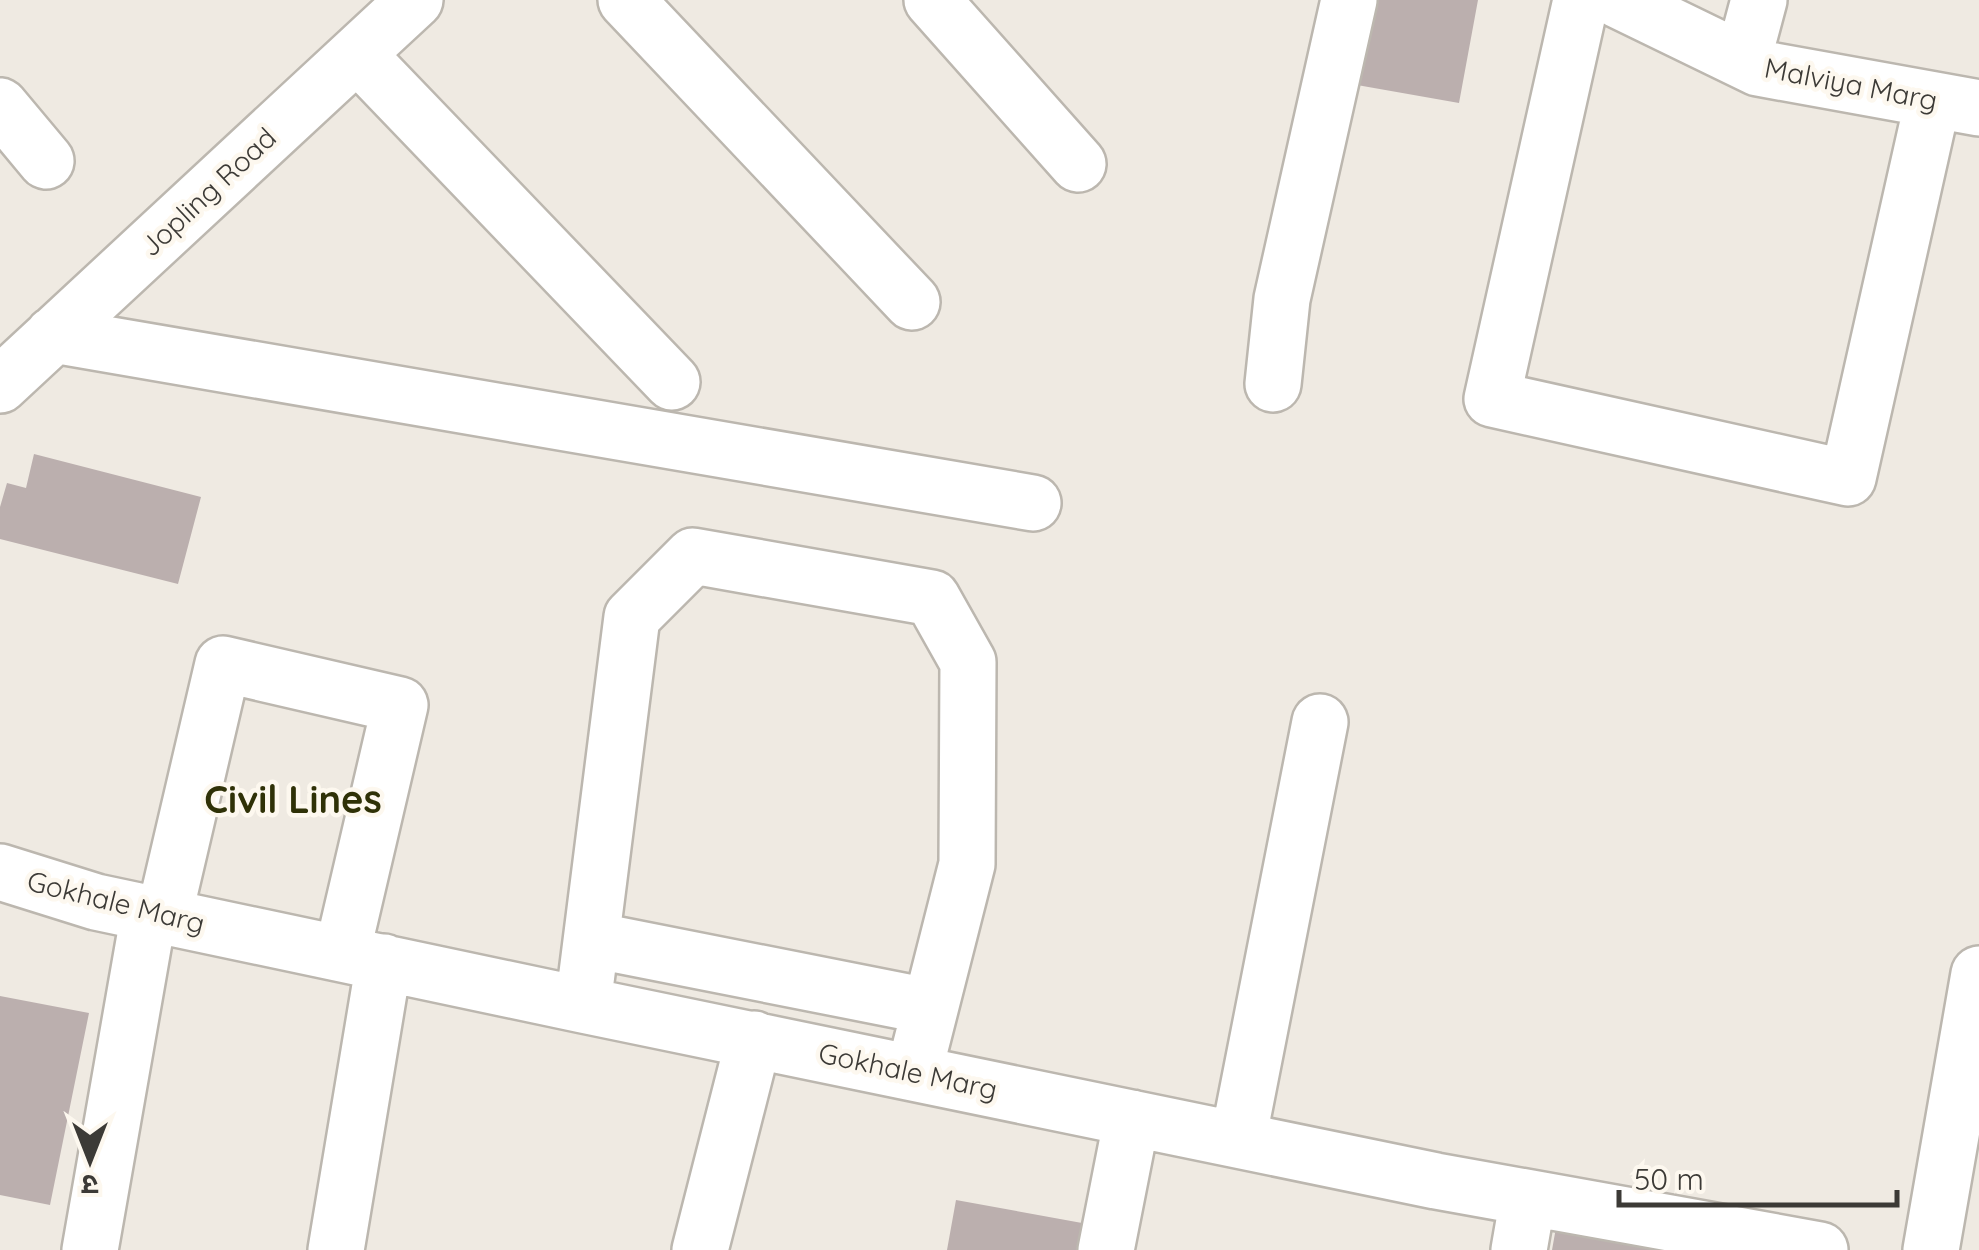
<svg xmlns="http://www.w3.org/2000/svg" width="1979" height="1250" font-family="Quicksand,'Noto Sans Devanagari',sans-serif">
  <rect width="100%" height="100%" fill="#efeae2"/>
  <path fill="#bbafae" d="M1356,0H1478L1459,103L1340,82Z
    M34,454L201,497L178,584L0,539V507L7,483L26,488Z
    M0,996L89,1013L50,1205L0,1195Z
    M956,1200L1093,1225L1089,1250H947Z
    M1557,1222L1679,1250H1552Z"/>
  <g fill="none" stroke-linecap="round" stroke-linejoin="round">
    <g stroke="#bcb7af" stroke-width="60">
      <path id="minor" d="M626,0L912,302
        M932,0L1078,164
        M1581,0L1492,399L1848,478L1933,100
        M1618,0L1758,68L1979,108
        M357,54L672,382
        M1743,60L1759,0
        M0,106L46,161
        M53,335L1033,503
        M1273,384L1282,299L1349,0
        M0,385L415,0
        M0,872L96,902L583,1005L1436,1181L1820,1250
        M164,916L223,664L400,705L342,953
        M593,940L927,1006
        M583,1005L632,617L693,556L932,598L968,662L967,864L914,1072
        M1238,1140L1320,722
        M90,1250L149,913
        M336,1250L384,962
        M700,1250L754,1039
        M1106,1250L1132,1118
        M1519,1250L1528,1198
        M1931,1250L1979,974"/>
    </g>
    <use href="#minor" stroke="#fff" stroke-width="55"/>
  </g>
  <g text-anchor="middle" stroke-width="9" stroke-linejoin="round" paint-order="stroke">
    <g font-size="28" fill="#3c3a36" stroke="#fdf8ef">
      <text transform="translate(1851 84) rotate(11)" y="10">Malviya Marg</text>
      <text transform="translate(208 192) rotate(-43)" y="10">Jopling Road</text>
      <text transform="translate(116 902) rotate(14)" y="10">Gokhale Marg</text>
      <text transform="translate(908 1071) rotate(12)" y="10">Gokhale Marg</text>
    </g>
    <g font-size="38" font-weight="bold" fill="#2f3107" stroke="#fdf8ef">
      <text x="293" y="813">Civil Lines</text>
    </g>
  </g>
  <g transform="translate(90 1160) rotate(180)" stroke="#fdf8ef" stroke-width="8" paint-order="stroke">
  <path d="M0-8L18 38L0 25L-18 38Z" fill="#3c3a36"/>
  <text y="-15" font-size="28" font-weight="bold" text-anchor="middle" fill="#3c3a36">उ</text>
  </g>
  <path d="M1619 1190v15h278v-15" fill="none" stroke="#3c3a36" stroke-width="5"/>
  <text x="1634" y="1190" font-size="30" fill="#3c3a36" stroke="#fdf8ef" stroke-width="8" paint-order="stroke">50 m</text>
</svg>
